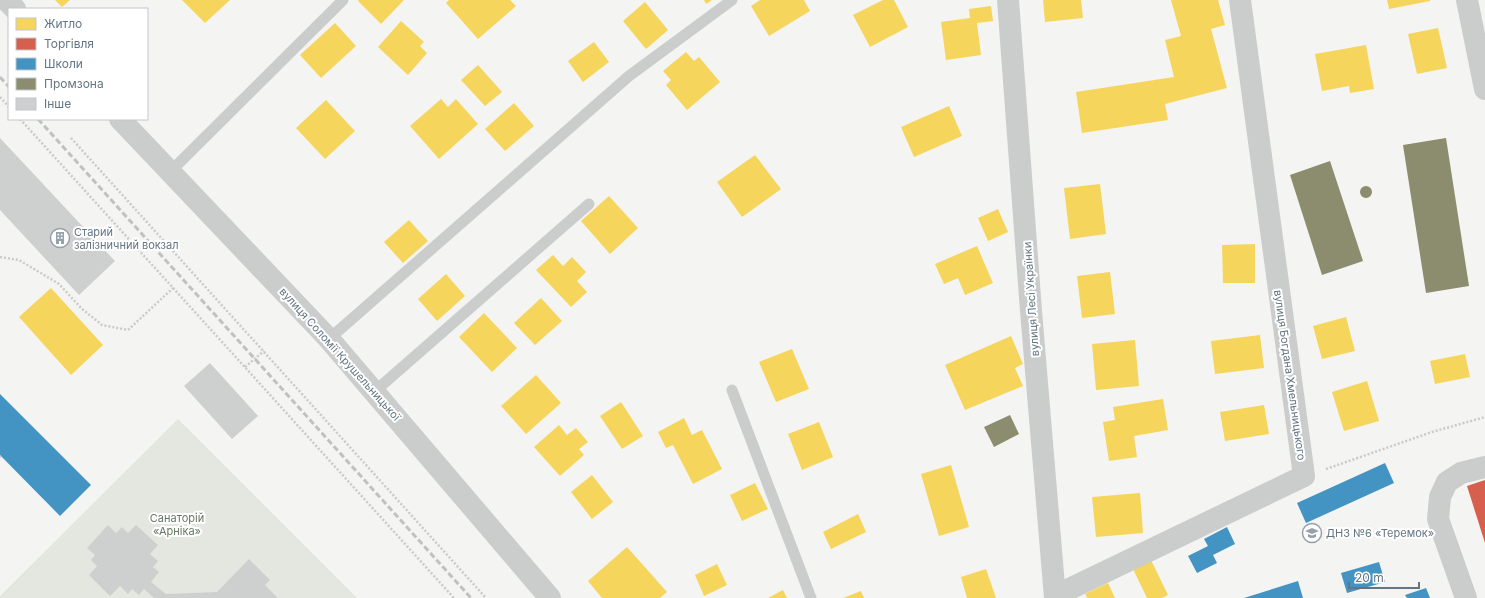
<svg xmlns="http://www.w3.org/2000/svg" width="1485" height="598" font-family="Inter,sans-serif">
  <rect width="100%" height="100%" fill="#f4f4f2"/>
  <path fill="#e4e7e0" d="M178,419L357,598H0V596Z"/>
  <path fill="#f6d55c" d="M55,0H70L62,7Z
    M182,0H230L205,23Z
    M359,0H404L381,24L358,1Z
    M449,0H510L516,6L478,39L446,3Z
    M704,0H712L706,4Z
    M760,0H804L810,11L769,36L751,6Z
    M883,0H894L908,27L870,47L853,15Z
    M1043,0H1081L1083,18L1045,22Z
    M1171,0H1218L1225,25L1211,29L1227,88L1165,104L1168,120L1082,133L1076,92L1174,77L1165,40L1181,36Z
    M1387,0H1430V1L1389,9Z
    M645,2L668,30L646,49L623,21Z
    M991,6L993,21L977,23L981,55L946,60L941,22L970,18L969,9Z
    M401,21L424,42L420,46L427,53L408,75L378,47Z
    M335,23L356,46L321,78L300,55Z
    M1438,28L1447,68L1417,74L1408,34Z
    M594,42L609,62L583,82L568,61Z
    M1366,45L1374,89L1350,93L1349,86L1322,91L1315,54Z
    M686,52L694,61L699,57L720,82L687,110L666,85L671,80L663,71Z
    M478,65L502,92L485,106L461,80Z
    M441,99L448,107L456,99L478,124L439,159L410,126Z
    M326,100L355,131L325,159L296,128Z
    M514,103L534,126L505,151L485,129Z
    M949,106L962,136L914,157L901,127Z
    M755,155L781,189L742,217L717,182Z
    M1100,184L1106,234L1070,239L1064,188Z
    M609,196L638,228L610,254L581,221Z
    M998,209L1008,232L988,241L978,218Z
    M409,220L428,241L403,263L384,242Z
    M1255,244V283H1223L1222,245Z
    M977,246L993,283L965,295L958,278L944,284L935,264Z
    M553,255L563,266L572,257L586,272L577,281L587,292L571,307L536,270Z
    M1110,272L1115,314L1082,318L1077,276Z
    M446,274L465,296L437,321L418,299Z
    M51,288L103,345L71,375L19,317Z
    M541,298L562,321L535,345L514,323Z
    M484,313L517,348L492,372L459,337Z
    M1346,317L1355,351L1322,359L1313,326Z
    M1260,335L1264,368L1215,374L1211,341Z
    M1011,336L1023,364L1015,368L1023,386L965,410L945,365Z
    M1135,340L1139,386L1096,390L1092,344Z
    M792,349L809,389L776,402L759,362Z
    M1465,354L1470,377L1435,384L1430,361Z
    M536,375L561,403L526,434L501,406Z
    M1367,381L1379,421L1344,431L1332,392Z
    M1163,399L1168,430L1134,436L1137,457L1109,461L1103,422L1115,420L1113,407Z
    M621,402L643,436L622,449L600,416Z
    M1264,405L1269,434L1225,441L1220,412Z
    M684,418L692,435L702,430L722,469L693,484L673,445L666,448L658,432Z
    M819,422L833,457L802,470L788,434Z
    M559,425L567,435L576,428L588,442L579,449L584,455L560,476L534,447Z
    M951,465L969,527L939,536L921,474Z
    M592,475L613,502L592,519L571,492Z
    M755,483L768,509L742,521L730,495Z
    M1140,493L1143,533L1096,537L1092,497Z
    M858,514L866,532L831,549L823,532Z
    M627,547L667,592L660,598H602L588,581Z
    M1150,558L1168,595L1162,598H1147L1132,567Z
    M717,564L727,585L704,596L695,575Z
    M986,569L996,598H967L961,577Z
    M1108,583L1115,598H1087L1085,594Z
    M783,590L787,598H768Z
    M861,591L864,598H843Z"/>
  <path fill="#d6604d" d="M1485,480V543L1467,486Z"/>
  <path fill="#4393c3" d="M0,394L91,485L60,516L0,455Z
    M1385,463L1394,483L1306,523L1297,503Z
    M1227,527L1235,544L1213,555L1217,563L1197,573L1188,556L1208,546L1204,539Z
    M1379,562L1385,582L1347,593L1341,573Z
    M1298,581L1303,598H1244Z
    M1426,588L1430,598H1407L1405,595Z"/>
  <path fill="#8c8c6e" d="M1446,138L1469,286L1426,293L1403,145Z
    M1330,161L1363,261L1322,275L1290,175Z
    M1360 192a6 6 0 1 1 12 0a6 6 0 1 1-12 0Z
    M1010,415L1019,434L994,447L984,427Z"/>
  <path fill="#ced0cf" d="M0,138L115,261L79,295L0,210Z
    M210,363L258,416L232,439L184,386Z
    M108,525L116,533L122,527L128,533L136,525L158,545L150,554L158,561L153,567L159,572L151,582L166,594L217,592L249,559L270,580L265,585L278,598H154L144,589L139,595L132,589L128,594L120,586L110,596L89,575L97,566L91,560L95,555L87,548Z"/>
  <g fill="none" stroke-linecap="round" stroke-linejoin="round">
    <path stroke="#cacaca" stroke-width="2.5" stroke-dasharray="2 2" stroke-linecap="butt" d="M0,97L9,107
      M20,119L454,598
      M71,138L486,598
      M0,257L19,260L59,284L82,309L102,325L128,330L173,288
      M245,367L264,351
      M0,457L1,456
      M1326,469L1432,432L1485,417"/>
    <path stroke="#cbcdcd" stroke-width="11" d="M171,171L343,0
      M329,339L629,76L732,0
      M732,390L811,598
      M374,392L589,204"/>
    <path stroke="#cbcdcd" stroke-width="22" d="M6,0L15,9
      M1008,0L1031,311L1055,598
      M1467,0L1485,89
      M120,119L329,339L550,598
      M1055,596L1304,476L1240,0
      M1466,598L1438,519L1440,497L1447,482L1461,473L1485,467"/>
    <path stroke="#c0c2c2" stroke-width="3" stroke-dasharray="6 3" stroke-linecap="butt" d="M0,77L9,87
      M38,119L471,598"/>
  </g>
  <defs>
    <g id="building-ring" transform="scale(1)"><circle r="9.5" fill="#fff" stroke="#96a1a9" stroke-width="1.5"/><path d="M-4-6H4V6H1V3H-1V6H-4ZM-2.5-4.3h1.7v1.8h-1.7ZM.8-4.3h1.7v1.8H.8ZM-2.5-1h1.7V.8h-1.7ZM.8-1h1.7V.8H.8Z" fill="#96a1a9"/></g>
    <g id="school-ring" transform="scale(1)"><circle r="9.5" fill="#fff" stroke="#96a1a9" stroke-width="1.5"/><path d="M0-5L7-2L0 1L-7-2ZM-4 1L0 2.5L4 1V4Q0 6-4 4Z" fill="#96a1a9"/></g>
  </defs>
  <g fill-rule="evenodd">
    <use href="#building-ring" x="60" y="238"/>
    <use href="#school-ring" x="1312" y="533"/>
  </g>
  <g text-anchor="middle" stroke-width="4" stroke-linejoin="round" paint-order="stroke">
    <g font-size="11" fill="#637582" stroke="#fff" text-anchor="start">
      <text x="74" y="236">Старий<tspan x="74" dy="13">залізничний вокзал</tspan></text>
      <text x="1326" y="537">ДНЗ №6 «Теремок»</text>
    </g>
    <g font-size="11" fill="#637582" stroke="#fff">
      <text transform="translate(1031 299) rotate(-94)" y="4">вулиця Лесі Українки</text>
      <text transform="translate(340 354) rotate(48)" y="4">вулиця Соломії Крушельницької</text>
      <text transform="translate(1290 375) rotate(82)" y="4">вулиця Богдана Хмельницького</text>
    </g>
    <g font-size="11" fill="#677962" stroke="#fff">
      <text x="177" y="522">Санаторій<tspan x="177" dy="13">«Арніка»</tspan></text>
    </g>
  </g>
  <rect x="8" y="8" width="140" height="112" fill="#ffffff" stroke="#c1c8cd"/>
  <rect x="16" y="18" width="20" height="12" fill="#f6d55c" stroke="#c1c8cd"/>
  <text x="44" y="28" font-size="12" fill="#637582">Житло</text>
  <rect x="16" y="38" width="20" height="12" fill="#d6604d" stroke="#c1c8cd"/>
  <text x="44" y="48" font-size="12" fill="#637582">Торгівля</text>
  <rect x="16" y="58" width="20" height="12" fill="#4393c3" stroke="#c1c8cd"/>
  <text x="44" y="68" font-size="12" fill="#637582">Школи</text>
  <rect x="16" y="78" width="20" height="12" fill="#8c8c6e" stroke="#c1c8cd"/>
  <text x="44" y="88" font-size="12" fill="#637582">Промзона</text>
  <rect x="16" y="98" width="20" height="12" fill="#ced0cf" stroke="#c1c8cd"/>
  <text x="44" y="108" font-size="12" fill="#637582">Інше</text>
  <path d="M1349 582v6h70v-6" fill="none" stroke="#637582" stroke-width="2"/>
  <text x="1355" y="582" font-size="12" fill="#637582" stroke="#ffffff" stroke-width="3" paint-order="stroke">20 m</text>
</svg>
